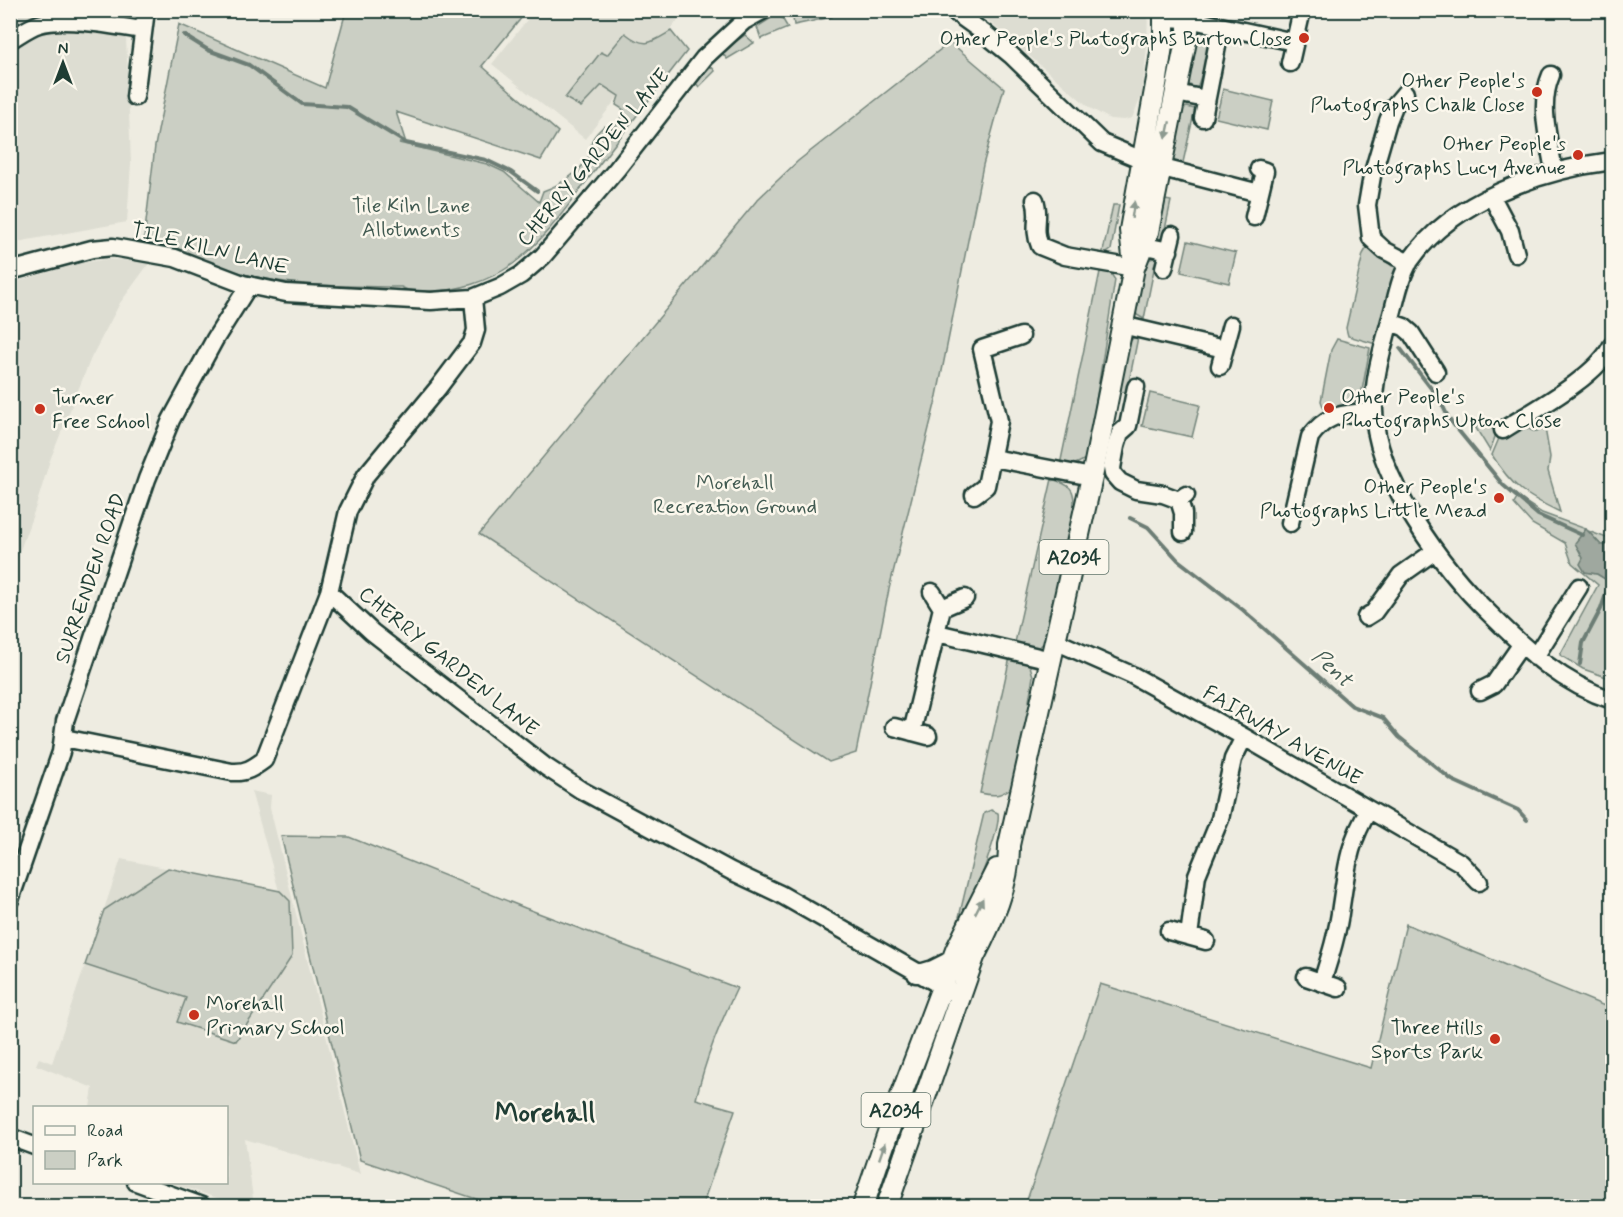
<svg xmlns="http://www.w3.org/2000/svg" width="1623" height="1217" font-family="Mynerve,sans-serif">
  <rect width="100%" height="100%" fill="#eeece1"/>
  <filter id="ink" filterUnits="userSpaceOnUse"><feTurbulence type="fractalNoise" baseFrequency=".0167" numOctaves="2"/><feDisplacementMap in="SourceGraphic" scale="12" xChannelSelector="R" yChannelSelector="G"/><feConvolveMatrix kernelMatrix="1 2 1 2 8 2 1 2 1" color-interpolation-filters="sRGB"/></filter>
  <g filter="url(#ink)">
    <path fill="#ddddd2" d="M10,11H125L131,163L127,222L11,243Z
      M534,11H685L585,139L492,64Z
      M977,11H1148L1147,46L1142,95L1132,118L1124,120L1110,119L1090,108Z
      M107,259L150,262L120,303L91,358L50,460L36,506L11,575V283L81,263Z
      M251,791L271,795L270,808L360,1174L245,1139L254,1206H240L173,1183L226,1182V1108L90,1107L93,1088L36,1065L39,1058L52,1063L121,859L279,891Z"/>
    <path fill="#cbcfc4" stroke="#75867c" stroke-width="1.5" d="M346,11H527L482,66L558,132L541,160L396,112L406,143H399L487,164L504,172L539,202L543,191C560,185 586,169 591,151C592,148 591,144 592,141C593,136 600,130 604,126L612,129L618,124L624,110L616,105L619,96L602,85L581,107L565,98L601,52L607,55L625,33C645,49 651,43 671,31L687,51C655,92 623,133 592,174C568,205 545,240 513,264C489,281 457,292 427,291C418,291 409,292 401,287C349,286 295,288 244,274C210,264 178,248 144,239L155,146L179,24L325,88Z
      M792,11H830L832,17L794,25Z
      M779,13L788,28L761,39L757,27Z
      M1205,30L1214,34L1197,89L1192,88L1187,81L1199,32Z
      M745,35L754,43L727,59L723,54L724,50Z
      M950,42L1004,88L983,165L937,396L889,589L856,753L829,762L479,534L758,199L798,161Z
      M711,66L715,71L699,87L695,82Z
      M1223,89L1273,101L1267,130L1216,118Z
      M1187,107L1195,109L1182,167L1173,163L1170,156L1182,109Z
      M1160,199L1171,201L1163,239H1160L1155,235Z
      M1113,205H1119L1111,250L1102,256Z
      M1188,241L1236,253L1229,283L1181,272Z
      M1370,248L1383,255L1382,258L1392,266H1397L1398,269L1376,344L1348,336L1346,328L1363,254L1366,249Z
      M1154,258L1156,259L1144,319L1137,315L1135,309L1146,263L1147,260Z
      M1101,267L1108,269L1115,280L1087,458C1078,463 1071,468 1060,465Z
      M1138,337L1127,392H1122L1118,388L1128,344L1133,338Z
      M1337,339L1370,348L1361,396L1359,401L1344,403L1343,407L1324,409L1321,401L1331,350Z
      M1150,393L1200,405L1192,437L1142,426Z
      M1474,425L1492,428L1496,434L1490,451Z
      M1524,426C1533,432 1534,433 1545,428L1550,457L1548,471L1560,512C1526,496 1512,487 1492,455L1500,436Z
      M1052,479C1070,485 1075,488 1074,507L1078,508L1047,640L1037,649L1014,647Z
      M1518,497L1542,513L1586,529L1576,543L1583,558L1585,572L1597,574L1605,579L1612,578V679L1583,669L1560,655L1598,585L1572,563L1565,543L1532,524L1514,504Z
      M1588,531L1612,540V545H1601Z
      M1010,657L1022,660L1030,666L1033,676L1029,701L1033,703L1016,785C1001,795 998,797 980,793Z
      M991,810L998,813C1002,832 964,919 955,942H953L984,813Z
      M281,836L349,837L525,908L737,988C719,1026 706,1057 696,1099L735,1110L702,1206H497L360,1160Z
      M168,868L280,891L290,901L292,956L236,1041L177,1022L186,998L85,965L104,910Z
      M1406,924L1612,1009V1206H1025L1100,984L1371,1068Z
      M942,1010L946,1014L878,1206H869Z"/>
    <path fill="#9fa89f" stroke="#6c7d74" stroke-width="1.5" d="M1586,529L1601,545H1612V578L1605,579L1597,574L1585,572L1580,564L1583,558L1575,543Z"/>
    <g fill="none" stroke-linecap="round" stroke-linejoin="round">
      <path stroke="#6c7d74" stroke-width="4" d="M184,35L208,50L249,65L302,104L347,107L406,143L486,160L511,172L537,191
        M1400,348L1440,400L1449,419L1503,485L1538,515L1582,535
        M1130,518L1148,527L1178,560L1243,610L1352,706L1383,718L1399,737L1452,780L1518,810L1527,820
        M1580,664L1583,643L1601,609L1611,579"/>
      <g stroke="#1f3d34" stroke-width="21">
        <path id="minor" d="M952,10L984,33L1011,55L1102,143L1159,167L1259,193
          M1164,18L1188,19L1294,42
          M10,40C20,34 29,27 39,24C64,16 116,26 142,30
          M1290,63L1302,10
          M1551,75C1538,105 1549,140 1554,171
          M1176,93L1206,99
          M1405,93L1394,106L1388,121L1372,176L1367,205L1371,238L1384,250L1409,263
          M135,97L146,10
          M1203,118L1221,26
          M1612,161C1542,170 1452,200 1410,261C1399,278 1396,302 1390,321C1382,351 1373,379 1374,410C1375,478 1444,570 1491,615C1527,651 1563,684 1612,700
          M1492,197L1510,231L1516,254
          M1035,200C1041,217 1032,227 1040,246L1065,256L1134,268
          M1254,217L1265,171L1259,169
          M1131,243L1169,251
          M1164,268L1172,235
          M10,271L92,249L113,247L175,258L243,284L286,293L431,301L473,298L500,287L521,275L543,256L617,169L704,58L744,21L764,10
          M1390,322L1404,327L1411,333L1436,372
          M1122,325L1224,349
          M1220,366L1231,325
          M1136,387L1128,426L1120,433L1116,446L1112,468L1113,474L1120,482L1136,490L1163,494L1179,500
          M1503,430C1534,410 1597,377 1612,345
          M993,458L1092,477
          M974,495L986,486L999,421L982,349L1021,336
          M1290,523L1310,437C1329,411 1344,415 1373,411
          M1183,532V513L1179,500L1186,495
          M329,592L372,632L546,767L581,790L731,871L780,894L954,993
          M942,608L965,598
          M1366,617L1374,612L1401,575L1435,551
          M937,633L1051,660
          M1055,641L1132,675L1244,737L1461,863L1479,882
          M1535,657L1579,587
          M1480,691L1494,684L1521,645
          M894,727L928,736
          M912,732L942,608L932,592
          M64,738L232,772C246,773 253,768 264,760L329,592L348,511L366,475L438,388L472,343L476,330L473,298
          M10,900L61,752L65,721L147,479L171,420L215,339L249,285
          M1169,931L1206,941
          M1189,936L1197,875L1220,819L1233,759L1244,737
          M916,974L933,969L953,959
          M1306,977L1338,988
          M1322,982C1330,957 1338,932 1341,906C1347,868 1348,844 1369,810
          M10,1137L34,1146
          M136,1182L202,1206"/>
      </g>
      <g stroke="#1f3d34" stroke-width="24">
        <path id="major" d="M1134,265L1130,230L1157,79L1164,33V10
          M863,1206L895,1112L956,950L997,869
          M887,1206L974,957C991,924 1010,884 1009,845L1092,477L1134,268L1148,232L1188,31V10"/>
      </g>
      <use href="#minor" stroke="#fbf7ec" stroke-width="16"/>
      <use href="#major" stroke="#fbf7ec" stroke-width="20"/>
    </g>
    <defs><path id="oneway-solid" d="M-6-.8H1V-3.2L6.5 0L1 3.2V.8H-6Z" transform="scale(1.5)"/></defs>
    <g fill="#8d9a90">
      <use href="#oneway-solid" transform="translate(1168 130) rotate(102)"/>
      <use href="#oneway-solid" transform="translate(1133 210) rotate(-81)"/>
      <use href="#oneway-solid" transform="translate(979 906) rotate(-63)"/>
      <use href="#oneway-solid" transform="translate(882 1151) rotate(-71)"/>
    </g>
  </g>
  <g fill="#c8321e" stroke="#fbf7ec" stroke-width="2">
    <circle cx="1304" cy="38" r="6"/>
    <circle cx="1537" cy="92" r="6"/>
    <circle cx="1578" cy="155" r="6"/>
    <circle cx="1329" cy="408" r="6"/>
    <circle cx="40" cy="409" r="6"/>
    <circle cx="1499" cy="498" r="6"/>
    <circle cx="194" cy="1015" r="6"/>
    <circle cx="1495" cy="1039" r="6"/>
  </g>
  <g text-anchor="middle" stroke-width="5" stroke-linejoin="round" paint-order="stroke">
    <g fill="#fbf7ec" stroke="#61756b" stroke-width="1.5">
      <rect x="1039.5" y="540" width="69" height="34" rx="4.5"/>
      <rect x="861.5" y="1093" width="69" height="34" rx="4.5"/>
    </g>
    <g font-size="20" font-weight="bold" fill="#1f3d34">
      <text x="1074" y="564">A2034</text>
      <text x="896" y="1117">A2034</text>
    </g>
    <g font-size="21" fill="#1f3d34" stroke="#fbf7ec" text-anchor="end">
      <text x="1292" y="45">Other People's Photographs Burton Close</text>
      <text x="1525" y="87">Other People's<tspan x="1525" dy="24">Photographs Chalk Close</tspan></text>
      <text x="1566" y="150">Other People's<tspan x="1566" dy="24">Photographs Lucy Avenue</tspan></text>
      <text x="1341" y="403" text-anchor="start">Other People's<tspan x="1341" dy="24">Photographs Upton Close</tspan></text>
      <text x="52" y="404" text-anchor="start">Turner<tspan x="52" dy="24">Free School</tspan></text>
      <text x="1487" y="493">Other People's<tspan x="1487" dy="24">Photographs Little Mead</tspan></text>
      <text x="206" y="1010" text-anchor="start">Morehall<tspan x="206" dy="24">Primary School</tspan></text>
      <text x="1483" y="1034">Three Hills<tspan x="1483" dy="24">Sports Park</tspan></text>
    </g>
    <g font-size="21" fill="#1f3d34" stroke="#fbf7ec">
      <text transform="translate(593 157) rotate(-50)" y="7">CHERRY GARDEN LANE</text>
      <text transform="translate(210 248) rotate(14)" y="7">TILE KILN LANE</text>
      <text transform="translate(90 578) rotate(-71)" y="7">SURRENDEN ROAD</text>
      <text transform="translate(449 661) rotate(39)" y="7">CHERRY GARDEN LANE</text>
      <text transform="translate(1283 735) rotate(30)" y="7">FAIRWAY AVENUE</text>
    </g>
    <g font-size="21" fill="#415a51" stroke="#fbf7ec">
      <text x="411" y="212">Tile Kiln Lane<tspan x="411" dy="24">Allotments</tspan></text>
      <text x="735" y="489">Morehall<tspan x="735" dy="24">Recreation Ground</tspan></text>
    </g>
    <g font-size="22" font-style="italic" fill="#455d54" stroke="#fbf7ec">
      <text transform="translate(1333 667) rotate(42)" y="8">Pent</text>
    </g>
    <g font-size="27" font-weight="bold" fill="#1f3d34" stroke="#fbf7ec">
      <text x="545" y="1121">Morehall</text>
    </g>
  </g>
  <rect width="1623" height="1217" fill="none" stroke="#fbf7ec" stroke-width="36"/>
  <rect x="18" y="18" width="1587" height="1181" fill="none" stroke="#1f3d34" stroke-width="2" filter="url(#ink)"/>
  <rect x="33" y="1106" width="195" height="78" fill="#fbf7ec" stroke="#a3ada2" stroke-width="1.5"/>
  <rect x="45" y="1126" width="30" height="9" fill="#fbf7ec" stroke="#a3ada2" stroke-width="1.5"/>
  <text x="87" y="1136" font-size="18" fill="#1f3d34">Road</text>
  <rect x="45" y="1151" width="30" height="18" fill="#cbcfc4" stroke="#a3ada2" stroke-width="1.5"/>
  <text x="87" y="1166" font-size="18" fill="#1f3d34">Park</text>
  <g transform="translate(63 63)" stroke="#fbf7ec" stroke-width="4.5" paint-order="stroke">
  <path d="M0-4.5L10 22L0 15L-10 22Z" fill="#1f3d34"/>
  <text y="-9" font-size="16" font-weight="bold" text-anchor="middle" fill="#1f3d34">N</text>
  </g>
</svg>
